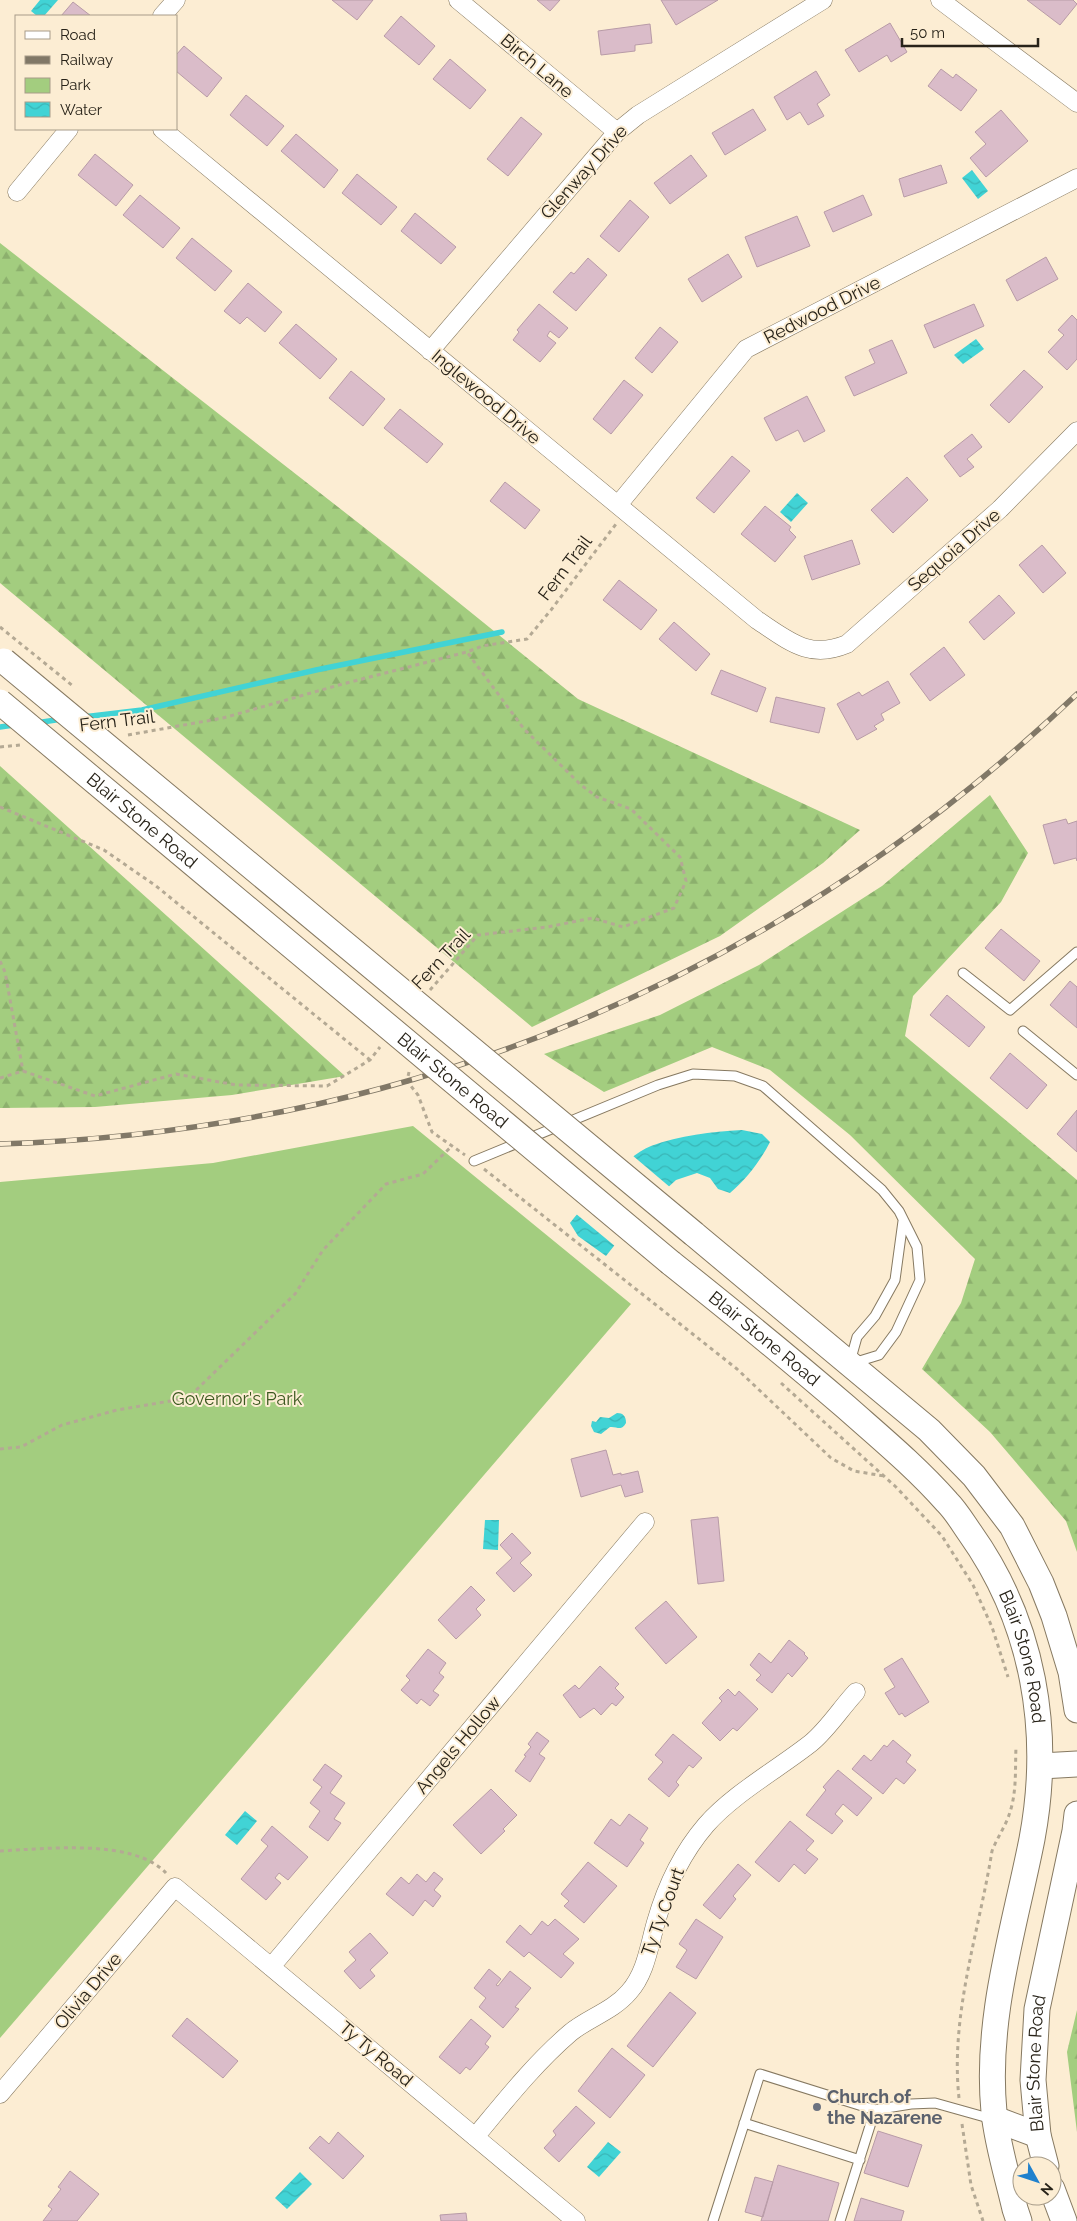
<svg xmlns="http://www.w3.org/2000/svg" width="1077" height="2221" font-family="Raleway,sans-serif">
  <defs>
    <pattern id="forest-firs" width="22" height="20" patternUnits="userSpaceOnUse" patternTransform="scale(1.25)"><rect width="22" height="20" fill="#a3cd7f"/><path d="M5 1l3.5 6h-7zM16 11l3.5 6h-7z" fill="#8cb06d"/></pattern>
    <pattern id="water-waves" width="16" height="10" patternUnits="userSpaceOnUse" patternTransform="scale(1.25)"><rect width="16" height="10" fill="#41d3d5"/><path d="M0 5q4-4 8 0t8 0" fill="none" stroke="#39b5b6"/></pattern>
  </defs>
  <rect width="100%" height="100%" fill="#fcedd3"/>
  <path fill="#a3cd7f" d="M413,1126L631,1304L0,2038V1182L213,1163Z"/>
  <path fill="url(#forest-firs)" d="M0,243L411,564L578,699L860,830L823,863L720,936L532,1027L0,583Z
    M0,766L345,1076L232,1095L95,1107L0,1108Z
    M990,795L1028,853L1001,902L913,996L905,1036L1077,1180V1552L1066,1521L990,1432L922,1369L961,1303L975,1259L850,1135L770,1070L712,1047L604,1092L544,1054L660,1015L759,965L882,886Z
    M1077,2010V2132L1067,2052Z"/>
  <path fill="url(#water-waves)" d="M40,0H58L44,16H37L31,11Z
    M972,170L988,191L978,199L962,178Z
    M976,339L984,349L963,364L954,355Z
    M797,493L808,503L791,522L780,512Z
    M742,1130L762,1134L770,1142C761,1160 746,1180 730,1193L718,1189L710,1178L697,1173L676,1180L640,1213L606,1256L578,1236L570,1223C590,1199 622,1158 651,1146C680,1135 711,1132 742,1130Z
    M617,1413C623,1413 626,1416 626,1423C621,1432 617,1426 610,1427L601,1434L594,1432L591,1426L592,1421L596,1422L600,1417L609,1418Z
    M485,1520H499L498,1550L483,1549Z
    M245,1811L257,1821L237,1845L225,1835Z
    M608,2142L621,2152L599,2177L587,2167Z
    M300,2172L312,2184L287,2209L275,2198Z"/>
  <path fill="#fcedd3" d="M632,1155L671,1188L642,1215L616,1247L575,1213L602,1182Z"/>
  <g fill="none" stroke-linecap="round" stroke-linejoin="round">
    <path stroke="#41d3d5" stroke-width="5.5" d="M83,717L142,710L316,670L502,632
      M36,723L62,719
      M0,727L14,725"/>
  </g>
  <path fill="#dabcc9" stroke="#b89ba7" d="M332,0H373L357,20Z
    M537,0H560L550,11Z
    M661,0H718L676,25Z
    M1027,0H1073L1077,4L1060,25Z
    M73,2L91,16H61Z
    M401,16L435,46L419,65L384,36Z
    M890,23L907,52L891,62L887,55L859,72L845,50Z
    M650,24L652,43L635,45V51L601,55L598,31Z
    M184,46L222,78L207,97L176,71V55Z
    M450,59L486,90L470,109L433,79Z
    M941,69L953,78L956,74L977,90L961,111L928,86Z
    M816,71L830,95L817,104L824,116L808,125L800,112L787,120L774,97Z
    M246,95L284,126L267,146L230,115Z
    M753,109L766,130L725,155L712,133Z
    M1001,110L1028,141L986,177L970,158L986,144L975,132Z
    M521,117L542,134L508,176L487,159Z
    M296,134L338,170L324,188L281,151Z
    M95,154L133,185L116,206L78,175Z
    M691,155L707,176L670,204L654,183Z
    M941,165L947,183L904,197L899,179Z
    M357,174L397,207L381,225L342,193Z
    M140,195L180,228L163,248L123,215Z
    M863,195L872,215L833,232L824,212Z
    M630,200L649,217L619,252L600,236Z
    M415,213L456,247L441,264L401,231Z
    M797,216L810,246L757,267L745,237Z
    M192,238L232,271L215,291L176,258Z
    M728,254L742,277L702,302L688,279Z
    M1046,257L1058,279L1017,301L1006,280Z
    M588,258L607,275L576,311L553,292L571,272L574,274Z
    M248,283L282,312L265,332L247,317L240,324L224,311Z
    M539,304L568,328L559,338L550,331L547,336L556,343L540,362L513,340L519,332L517,330Z
    M974,304L984,326L934,348L924,325Z
    M1072,315L1077,320V359L1067,370L1048,352L1064,335L1058,330Z
    M296,324L337,359L320,379L279,343Z
    M660,327L678,342L652,373L635,358Z
    M892,340L907,373L854,396L845,377L875,363L869,350Z
    M1024,370L1043,387L1009,423L990,405Z
    M351,371L385,399L363,426L329,398Z
    M624,380L643,395L611,434L593,419Z
    M807,396L825,431L804,442L798,430L776,441L764,418Z
    M400,409L443,444L427,463L384,428Z
    M972,434L982,447L967,459L974,467L960,477L944,456Z
    M732,456L750,471L714,513L696,498Z
    M907,477L928,500L893,533L871,510Z
    M505,482L540,510L525,529L490,501Z
    M765,506L791,527L789,530L796,537L775,562L741,534Z
    M852,540L860,564L812,580L804,556Z
    M1042,545L1066,573L1043,593L1019,565Z
    M619,580L657,610L641,630L603,600Z
    M999,595L1015,613L984,640L969,622Z
    M674,622L710,654L696,671L659,639Z
    M944,647L965,675L930,701L910,674Z
    M721,670L766,688L757,712L711,694Z
    M888,681L900,703L881,714L884,720L874,726L877,729L857,740L837,704L859,692L862,696Z
    M776,697L825,708L819,733L770,722Z
    M1066,819L1068,824L1077,821V861L1076,858L1054,864L1043,825Z
    M1001,929L1040,961L1024,981L985,948Z
    M1070,981L1077,987V1028L1050,1005Z
    M947,995L985,1027L969,1047L930,1015Z
    M1010,1053L1047,1085L1027,1109L990,1078Z
    M1077,1110V1152L1057,1134Z
    M606,1450L613,1475L621,1473V1475L638,1471L643,1492L625,1497L621,1485L581,1497L571,1459Z
    M718,1517L724,1581L698,1584L691,1520Z
    M512,1533L531,1553L520,1563L532,1575L514,1592L496,1573L512,1558L500,1545Z
    M471,1586L485,1600L476,1609L481,1615L456,1639L438,1620Z
    M666,1601L697,1637L666,1664L635,1628Z
    M789,1640L805,1653L804,1654L808,1658L792,1677L788,1673L772,1693L756,1680L761,1675L750,1665L759,1653L771,1663Z
    M428,1649L446,1663L439,1673L444,1677L433,1691L439,1695L430,1706L421,1699L417,1704L401,1690L410,1680L406,1676Z
    M902,1658L929,1702L905,1717L902,1713L899,1715L885,1693L895,1687L884,1669Z
    M600,1666L619,1684L615,1688L624,1697L616,1706L612,1703L601,1715L594,1708L580,1718L563,1695L575,1685L579,1689Z
    M728,1689L735,1696L739,1691L758,1709L737,1731L733,1728L720,1741L702,1723L722,1701L719,1698Z
    M537,1732L549,1741L539,1754L545,1758L530,1782L515,1771L526,1756L524,1755L531,1747L528,1744Z
    M673,1734L702,1758L693,1768L689,1765L676,1782L679,1785L669,1797L648,1779L663,1762L655,1755Z
    M893,1740L911,1755L906,1762L916,1770L904,1784L896,1778L883,1794L852,1769L864,1755L871,1761L884,1745L887,1747Z
    M325,1764L342,1776L330,1793L345,1803L334,1819L341,1823L328,1841L309,1827L320,1811L310,1803L322,1787L313,1780Z
    M838,1770L872,1798L857,1816L843,1804L835,1814L843,1821L832,1834L806,1815L826,1790L823,1787Z
    M491,1789L517,1815L503,1829L505,1831L481,1854L453,1825Z
    M629,1814L648,1828L640,1840L644,1843L627,1867L594,1843L611,1819L620,1826Z
    M790,1821L814,1841L806,1850L818,1859L805,1874L794,1864L779,1882L755,1862Z
    M272,1826L308,1857L288,1880L279,1873L275,1878L281,1883L266,1900L241,1879L268,1846L261,1840Z
    M588,1862L617,1886L584,1923L564,1906L569,1901L561,1894Z
    M738,1864L751,1875L733,1896L736,1899L720,1919L703,1905Z
    M434,1872L443,1879L434,1890L441,1896L433,1907L425,1900L413,1916L386,1894L401,1877L409,1884L417,1874L426,1882Z
    M555,1919L579,1939L563,1954L574,1963L561,1978L529,1952L524,1957L506,1942L520,1925L531,1935L542,1921L548,1926Z
    M696,1919L723,1937L696,1979L676,1967L687,1950L679,1944Z
    M370,1933L388,1953L370,1970L375,1976L360,1989L344,1971L356,1960L349,1952Z
    M489,1969L501,1979L496,1985L498,1986L510,1971L531,1988L515,2007L519,2009L503,2028L479,2007L486,1998L474,1988Z
    M670,1992L696,2013L653,2067L627,2046Z
    M187,2018L238,2061L223,2078L172,2036Z
    M471,2019L491,2036L485,2044L489,2047L470,2070L466,2067L460,2074L439,2057Z
    M612,2048L645,2075L610,2118L578,2091Z
    M576,2106L595,2123L559,2162L544,2148L556,2135L553,2131Z
    M878,2131L922,2145L908,2187L864,2173Z
    M338,2132L364,2156L343,2179L309,2148L320,2136L329,2144Z
    M778,2165L839,2183L828,2221H761Z
    M70,2171L99,2194L77,2221H43L52,2209L48,2206L61,2189L58,2187Z
    M755,2177L773,2182L763,2217L745,2212Z
    M861,2198L904,2211L901,2221H854Z
    M466,2213L467,2221H441L440,2215Z"/>
  <g fill="none" stroke-linecap="round" stroke-linejoin="round">
    <g stroke="#867961" stroke-width="11">
      <path id="service" d="M963,973L1010,1010L1077,952
        M1023,1031L1077,1075
        M474,1161L658,1085L693,1074L735,1076L763,1086L882,1190L899,1211L917,1247L920,1280L896,1332L879,1355L853,1363
        M850,1362L857,1337L875,1316L895,1280L903,1221
        M874,2110L911,2104L935,2103L992,2119
        M744,2123L860,2160
        M713,2221L760,2074L875,2110L840,2221"/>
    </g>
    <g stroke="#867961" stroke-width="19">
      <path id="minor" d="M458,0L617,132
        M940,0L1077,103
        M162,16L176,0
        M162,129L757,620C789,641 809,660 847,644L1000,509L1077,431
        M17,192L69,129
        M430,351L617,132L638,115L823,0
        M618,505L746,349L1077,178
        M271,1967L645,1522
        M0,2094L175,1887L576,2221
        M475,2137C505,2101 534,2064 570,2033C588,2018 613,2011 629,1992C646,1973 649,1946 656,1922C666,1887 682,1853 706,1825C733,1794 778,1769 811,1743C828,1729 841,1708 856,1692"/>
    </g>
    <g stroke="#867961" stroke-width="27">
      <g id="secondary">
        <path d="M694,1234L929,1430L974,1476L1012,1526L1041,1583L1054,1616L1071,1672L1077,1710"/>
        <path id="s1" d="M671,1263C730,1310 789,1358 846,1407C881,1438 916,1467 947,1502C956,1511 963,1523 970,1533C1034,1623 1052,1732 1032,1839C1014,1930 985,2019 994,2112C997,2144 1008,2178 1015,2209L1019,2221"/>
        <path d="M1041,1766L1077,1764"/>
        <path d="M995,2119L1038,2135"/>
        <path id="s2" d="M1046,2166L1038,2135L1033,2080L1037,2009L1075,1831L1077,1814"/>
        <path d="M1052,2189L1064,2221"/>
      </g>
    </g>
    <path stroke="#b4a994" stroke-width="3" stroke-dasharray="4 4" stroke-linecap="butt" d="M0,627L73,686
      M128,735L223,718L339,685L467,652L482,646L527,639L551,610L616,524
      M0,747L20,745
      M0,807L104,850L156,886L370,1060
      M0,961L5,972L23,1071
      M430,990L478,935L547,927L593,918L623,927L674,908L686,881L680,857L631,809L597,797L581,785L524,729L467,652
      M409,1072L407,1081L418,1095L432,1132L465,1155
      M0,1078L23,1071L95,1096L176,1074L236,1085L327,1086L370,1060L380,1047
      M484,1169L737,1369L831,1458L854,1471L884,1476
      M781,1383L896,1487L942,1536L973,1585L992,1627L1008,1677
      M0,1449L21,1447L62,1425L117,1410L188,1398L295,1294L323,1250L386,1184L423,1174L452,1146
      M0,1851C45,1849 133,1838 166,1873
      M959,2098C950,2015 979,1932 992,1851C997,1838 1005,1827 1009,1815C1017,1793 1015,1770 1016,1747
      M962,2124L971,2185L983,2221"/>
    <use href="#service" stroke="#fff" stroke-width="9"/>
    <use href="#minor" stroke="#fff" stroke-width="18"/>
    <use href="#secondary" stroke="#fff" stroke-width="25"/>
    <g stroke="#817867" stroke-width="5.5">
      <path id="rail" d="M0,1144C409,1131 780,977 1077,694"/>
    </g>
    <use href="#rail" stroke="#fcedd3" stroke-width="4" stroke-dasharray="11" stroke-linecap="butt"/>
    <g stroke="#867961" stroke-width="27" stroke-linecap="butt">
      <g id="secondary-bridge">
        <path d="M4,661L694,1234"/>
        <path id="s3" d="M0,702L671,1263"/>
      </g>
    </g>
    <use href="#secondary-bridge" stroke="#fff" stroke-width="25"/>
  </g>
  <circle fill="#6b7280" stroke="#fcedd3" stroke-width="2" cx="817" cy="2107" r="5"/>
  <g text-anchor="middle" stroke-width="4" stroke-linejoin="round" paint-order="stroke">
    <g font-size="18" fill="#282319" stroke="#fcedd3">
      <text transform="translate(537 66) rotate(40)" y="6">Birch Lane</text>
      <text transform="translate(584 172) rotate(-48)" y="6">Glenway Drive</text>
      <text transform="translate(822 310) rotate(-27)" y="6">Redwood Drive</text>
      <text transform="translate(486 397) rotate(40)" y="6">Inglewood Drive</text>
      <text transform="translate(954 550) rotate(-41)" y="6">Sequoia Drive</text>
      <text transform="translate(565 568) rotate(-53)" y="6">Fern Trail</text>
      <text transform="translate(117 721) rotate(-7)" y="6">Fern Trail</text>
      <text dy="6" stroke="none"><textPath href="#s3" startOffset="185">Blair Stone Road</textPath></text>
      <text transform="translate(441 959) rotate(-47)" y="6">Fern Trail</text>
      <text dy="6" stroke="none"><textPath href="#s3" startOffset="590">Blair Stone Road</textPath></text>
      <text dy="6" stroke="none"><textPath href="#s1" startOffset="120">Blair Stone Road</textPath></text>
      <text dy="6" stroke="none"><textPath href="#s1" startOffset="540">Blair Stone Road</textPath></text>
      <text transform="translate(458 1745) rotate(-50)" y="6">Angels Hollow</text>
      <text transform="translate(663 1912) rotate(-70)" y="6">Ty Ty Court</text>
      <text transform="translate(88 1991) rotate(-50)" y="6">Olivia Drive</text>
      <text transform="translate(376 2054) rotate(40)" y="6">Ty Ty Road</text>
      <text dy="6" stroke="none"><textPath href="#s2" startOffset="104">Blair Stone Road</textPath></text>
    </g>
    <g font-size="18" fill="#3c5820" stroke="#fcedd3">
      <text x="237" y="1405">Governor's Park</text>
    </g>
    <g font-size="18" font-weight="bold" fill="#5b616d" stroke="#fcedd3" text-anchor="start">
      <text x="827" y="2103">Church of<tspan x="827" dy="21">the Nazarene</tspan></text>
    </g>
  </g>
  <rect x="15" y="15" width="162" height="115" fill="#fcedd3" stroke="#a79c89"/>
  <rect x="25" y="31" width="25" height="8" fill="#ffffff" stroke="#a79c89"/>
  <text x="60" y="40" font-size="15" fill="#282319">Road</text>
  <rect x="25" y="56" width="25" height="8" fill="#817867" stroke="#a79c89"/>
  <text x="60" y="65" font-size="15" fill="#282319">Railway</text>
  <rect x="25" y="78" width="25" height="15" fill="#a3cd7f" stroke="#a79c89"/>
  <text x="60" y="90" font-size="15" fill="#282319">Park</text>
  <rect x="25" y="102" width="25" height="15" fill="url(#water-waves)" stroke="#a79c89"/>
  <text x="60" y="115" font-size="15" fill="#282319">Water</text>
  <g transform="translate(1037 2181) rotate(130)"><circle r="24" fill="#fcedd3" stroke="#a79c89"/>
  <path d="M0-4L9 19L0 12L-9 19Z" fill="#2081cd"/>
  <text y="-8" font-size="14" font-weight="bold" text-anchor="middle" fill="#282319">N</text>
  </g>
  <path d="M902 38v8h136v-8" fill="none" stroke="#282319" stroke-width="2.5"/>
  <text x="910" y="38" font-size="15" fill="#282319" stroke="#fcedd3" stroke-width="4" paint-order="stroke">50 m</text>
</svg>
